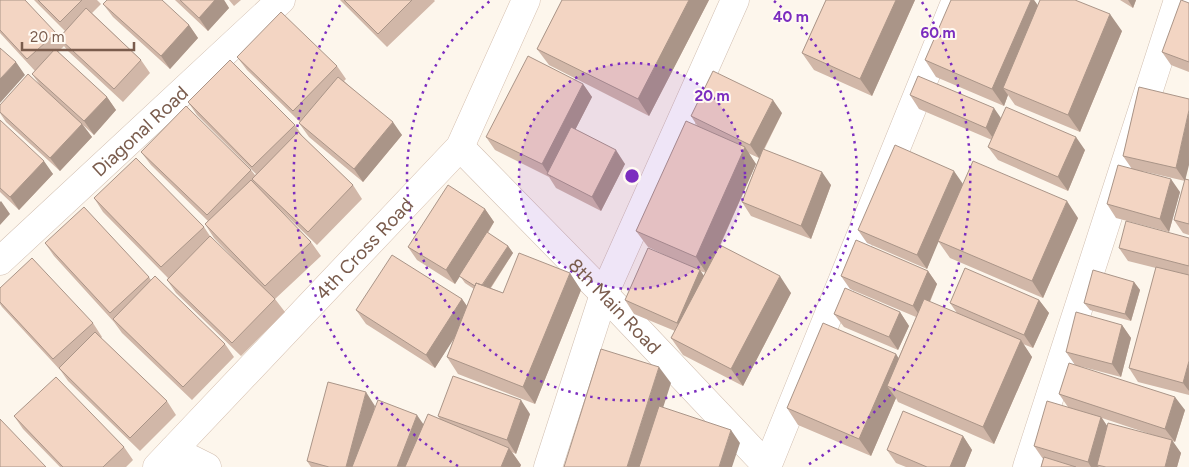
<svg xmlns="http://www.w3.org/2000/svg" width="1189" height="467" font-family="Figtree,sans-serif">
  <rect width="100%" height="100%" fill="#fdf6ec"/>
  <g fill="none" stroke-linecap="round" stroke-linejoin="round">
    <g stroke="#d1beb0" stroke-width="29">
      <g id="street">
        <path id="s1" d="M460,147L604,294L768,467"/>
        <path id="s2" d="M0,261L281,0"/>
        <path d="M173,450L207,467"/>
        <path d="M548,467L604,294L735,0"/>
        <path d="M767,467L956,0"/>
        <path d="M1027,467L1178,0"/>
      </g>
    </g>
    <g stroke="#d6c0b0" stroke-width="29">
      <g id="secondary">
        <path id="s3" d="M157,467L460,147L526,0"/>
      </g>
    </g>
    <use href="#street" stroke="#fff" stroke-width="28"/>
    <use href="#secondary" stroke="#fff" stroke-width="28"/>
  </g>
  <path fill="#d1b7a8" fill-rule="evenodd" d="M0,0L56,33L59,37L65,31L34,0H97L101,4L92,13L141,60L150,73L123,102L68,51L64,46L58,52L107,97L116,110L94,135L83,125L92,137L60,171L6,122L0,113V105L40,85L32,74L35,71L0,33Z
    M175,0H224L229,8L208,31Z
    M229,0H241L234,6Z
    M340,0H434L435,1L387,47Z
    M562,0H709L649,116L549,65L537,49Z
    M826,0H915L872,96L814,70L802,53Z
    M1034,0L1038,6L1122,31L1080,132L1015,105L1008,95L1004,106L936,77L925,60Z
    M1120,0H1136L1133,8Z
    M1189,3V72L1171,65L1162,52Z
    M103,4L189,25L198,38L170,69L113,17Z
    M237,57L337,66L346,79L344,81L402,135L363,182L309,137L299,123L300,122L247,70Z
    M583,84L592,97L575,130L625,164L601,211L556,188L549,177L495,150L486,137Z
    M1139,87L1186,179L1189,180V235L1183,233L1174,220L1185,181L1142,171L1180,192L1169,232L1116,218L1107,204L1132,169L1123,156Z
    M910,95L1001,118L1085,150L1068,191L998,160L988,147L992,140L919,109Z
    M188,102L295,125L303,137L353,185L362,199L317,245L271,201L311,242L321,256L275,299L285,312L241,356L176,293L167,280L168,278L103,212L94,198L204,227L210,236L245,270L214,238L205,224L208,221L151,165L141,152L251,170L255,175L256,174L197,115Z
    M782,113L764,150L831,185L811,239L751,216L742,202L759,158L748,153L756,164L720,246L791,293L743,386L683,355L671,338L675,331L634,314L625,300L684,264L648,247L636,231L698,127L691,116ZM700,271L706,273L704,276Z
    M0,120L53,174L19,210L0,192Z
    M963,184L1078,218L1043,298L950,258L938,241L927,269L867,243L858,230Z
    M485,209L494,222L488,233L508,246L513,253L491,288L503,293L581,290L535,404L458,374L447,357L454,338L435,368L366,324L356,310L462,299L467,306L474,289L465,283L460,276L455,284L417,260L408,247Z
    M1189,238V395L1138,382L1129,368L1156,268L1128,261L1119,248Z
    M45,243L149,277L151,280L225,344L234,357L192,400L122,333L114,322L54,256Z
    M928,271L937,284L930,302L957,313L950,303L1039,300L1049,313L1033,348L1023,344L1032,357L994,444L898,402L896,398L871,456L798,425L787,408L896,354L898,359L916,317L850,289L841,276Z
    M1134,282L1140,290L1131,321L1090,310L1084,303Z
    M0,288L93,323L102,337L101,338L167,401L176,415L140,451L68,381L61,371L2,307L0,304Z
    M900,312L909,326L898,350L844,327L834,314Z
    M1122,325L1131,338L1121,377L1079,366L1185,410L1175,442L1172,441L1181,453L1177,467H1041L1043,459L1034,446L1068,407L1059,394L1075,365L1066,352ZM1102,418L1156,436L1107,426Z
    M375,406L373,413L423,424L440,419L438,416L530,414L516,454L512,452L521,465L520,467H311L307,461Z
    M14,416L124,447L133,460L126,467H60L23,429Z
    M963,436L972,450L965,467H906L896,463L887,450Z"/>
  <path fill="#aa9588" d="M215,0H224L229,8L208,31L199,18Z
    M689,0H709L649,116L638,99Z
    M896,0H915L872,96L860,79Z
    M1031,0H1034L1044,14L1003,88L1008,95L1004,106L992,89Z
    M1128,0H1136L1133,8Z
    M1110,14L1122,31L1080,132L1068,115Z
    M189,25L198,38L170,69L161,56Z
    M16,62L25,75L0,103V79Z
    M583,84L592,97L551,177L549,175L542,164Z
    M107,97L116,110L94,135L84,121Z
    M773,100L782,113L759,158L750,145Z
    M994,108L1003,121L995,141L986,128Z
    M1189,110V165L1185,181L1176,168Z
    M393,122L402,135L363,182L354,169Z
    M82,124L92,137L60,171L50,158Z
    M1076,137L1085,150L1068,191L1058,177Z
    M745,147L756,164L707,274L696,257Z
    M616,150L625,164L601,211L592,197Z
    M44,161L53,174L19,210L10,197Z
    M954,171L963,184L927,269L917,255Z
    M822,172L831,185L811,239L801,226Z
    M1171,179L1180,192L1169,232L1160,219Z
    M1,201L10,214L0,225V202Z
    M1067,201L1078,218L1043,298L1032,281Z
    M485,209L494,222L455,284L446,270Z
    M508,246L513,253L485,296L480,289Z
    M700,270L709,283L687,336L677,323Z
    M928,271L937,284L922,319L913,306Z
    M570,273L581,290L535,404L523,387Z
    M780,276L791,293L743,386L731,369Z
    M1134,282L1140,290L1131,321L1125,314Z
    M462,299L471,312L435,368L426,355Z
    M1039,300L1049,313L1033,348L1024,335Z
    M900,312L909,326L898,350L889,337Z
    M1122,325L1131,338L1121,377L1112,364Z
    M1021,340L1032,357L994,444L983,427Z
    M896,354L907,371L887,386L896,398L871,456L859,439Z
    M1189,361V391L1183,383Z
    M659,367L671,383L644,467H627Z
    M366,392L375,406L359,467H346Z
    M1175,397L1185,410L1175,442L1165,429Z
    M521,400L530,414L516,454L507,440Z
    M417,415L426,428L411,467H397Z
    M1101,417L1110,430L1097,465L1099,467H1091L1088,462Z
    M731,430L740,443L732,467H719Z
    M963,436L972,450L965,467H950Z
    M1172,440L1181,453L1177,467H1165Z
    M509,448L521,465L520,467H501Z"/>
  <path fill="#f3d5c3" stroke="#aa9588" d="M0,0H25L56,33L27,59L0,30Z
    M38,0H82L60,22Z
    M107,0H162L189,25L161,56L103,4Z
    M180,0H215L199,18Z
    M344,0H412L378,34Z
    M562,0H689L638,99L537,49Z
    M826,0H896L860,79L802,53Z
    M951,0H1031L992,89L925,60Z
    M1040,0H1075L1110,14L1068,115L1003,88Z
    M1181,0L1189,3V62L1162,52Z
    M86,8L141,60L114,89L59,38Z
    M281,12L337,66L293,111L237,57Z
    M0,48L16,62L0,79Z
    M55,49L107,97L84,121L32,74Z
    M528,56L583,84L542,164L486,137Z
    M230,60L295,125L252,167L188,102Z
    M713,71L773,100L750,145L691,116Z
    M28,74L82,124L50,158L0,112V105Z
    M918,76L994,108L986,128L910,95Z
    M338,77L393,122L354,169L299,123Z
    M1139,87L1189,99V110L1176,168L1123,156Z
    M186,106L251,170L207,215L141,152Z
    M1006,107L1076,137L1058,177L988,147Z
    M0,120L44,161L10,197L0,188Z
    M686,121L745,147L696,257L636,231Z
    M571,127L616,150L592,197L547,174Z
    M298,132L353,185L308,232L252,179Z
    M895,145L954,171L917,255L858,230Z
    M763,149L822,172L801,226L742,202Z
    M136,158L204,227L161,267L94,198Z
    M973,161L1067,201L1032,281L938,241Z
    M1118,165L1171,179L1160,219L1107,204Z
    M1185,179L1189,180V224L1174,220Z
    M251,180L311,242L265,286L205,224Z
    M448,185L485,209L446,270L408,247Z
    M84,207L149,277L110,313L45,243Z
    M1126,221L1189,238V266L1119,248Z
    M487,232L508,246L482,285L476,283L475,286L459,276Z
    M210,236L275,299L232,343L167,280Z
    M856,240L928,271L913,306L841,276Z
    M720,245L780,276L731,369L671,338Z
    M648,248L700,270L677,323L625,300Z
    M519,253L570,273L523,387L447,357L476,283L503,293Z
    M392,255L462,299L426,355L356,310Z
    M32,258L93,323L53,359L0,302V288Z
    M1156,267L1189,275V361L1183,383L1129,368Z
    M965,268L1039,300L1024,335L950,303Z
    M1093,270L1134,282L1125,314L1084,303Z
    M155,276L225,344L183,387L113,319Z
    M845,288L900,312L889,337L834,314Z
    M924,299L1021,340L983,427L887,386Z
    M1076,312L1122,325L1112,364L1066,352Z
    M823,323L896,354L859,439L787,408Z
    M95,332L167,401L130,438L59,368Z
    M601,349L659,367L627,467H564Z
    M1069,363L1175,397L1165,429L1059,394Z
    M453,376L521,400L507,440L438,416Z
    M56,377L124,447L103,467H63L14,416Z
    M328,382L366,392L346,467H329L307,461Z
    M378,400L417,415L397,467H352Z
    M1047,401L1101,417L1088,462L1034,446Z
    M659,406L731,430L719,467H639Z
    M903,411L963,436L950,467H927L887,450Z
    M428,414L509,448L501,467H405Z
    M0,419L46,467H0Z
    M1108,423L1172,440L1165,467H1106L1097,465Z
    M1044,457L1076,467H1041Z"/>
  <circle cx="632" cy="176" r="113" fill="#7b2cbf" fill-opacity=".12"/>
  <g fill="none" stroke="#7b2cbf" stroke-width="2.5" stroke-dasharray="2.5 5">
    <circle cx="632" cy="176" r="113"/>
    <path d="M774 1A225 225 0 1 1 490 1"/>
    <path d="M458 466A338 338 0 0 1 342 2M922 2A338 338 0 0 1 806 466"/>
  </g>
  <g text-anchor="middle" stroke-width="4" stroke-linejoin="round" paint-order="stroke">
    <g font-size="19" fill="#7a5c4d" stroke="#fffaf3">
      <text dy="7" stroke="none"><textPath href="#s2" startOffset="191">Diagonal Road</textPath></text>
      <text dy="7" stroke="none"><textPath href="#s3" startOffset="301">4th Cross Road</textPath></text>
      <text dy="7" stroke="none"><textPath href="#s1" startOffset="222">8th Main Road</textPath></text>
    </g>
  </g>
  <circle cx="632" cy="176" r="8" fill="#7b2cbf" stroke="#fffaf3" stroke-width="2.5"/>
  <g font-size="15" text-anchor="middle" font-weight="bold" fill="#7b2cbf" stroke="#fffaf3" stroke-width="4" stroke-linejoin="round" paint-order="stroke">
    <text x="791" y="22">40 m</text>
    <text x="938" y="38">60 m</text>
    <text x="712" y="101">20 m</text>
  </g>
  <path d="M22 42v8h112v-8" fill="none" stroke="#7a5c4d" stroke-width="2.5"/>
  <text x="30" y="42" font-size="15" fill="#7a5c4d" stroke="#fffaf3" stroke-width="4" paint-order="stroke">20 m</text>
</svg>
